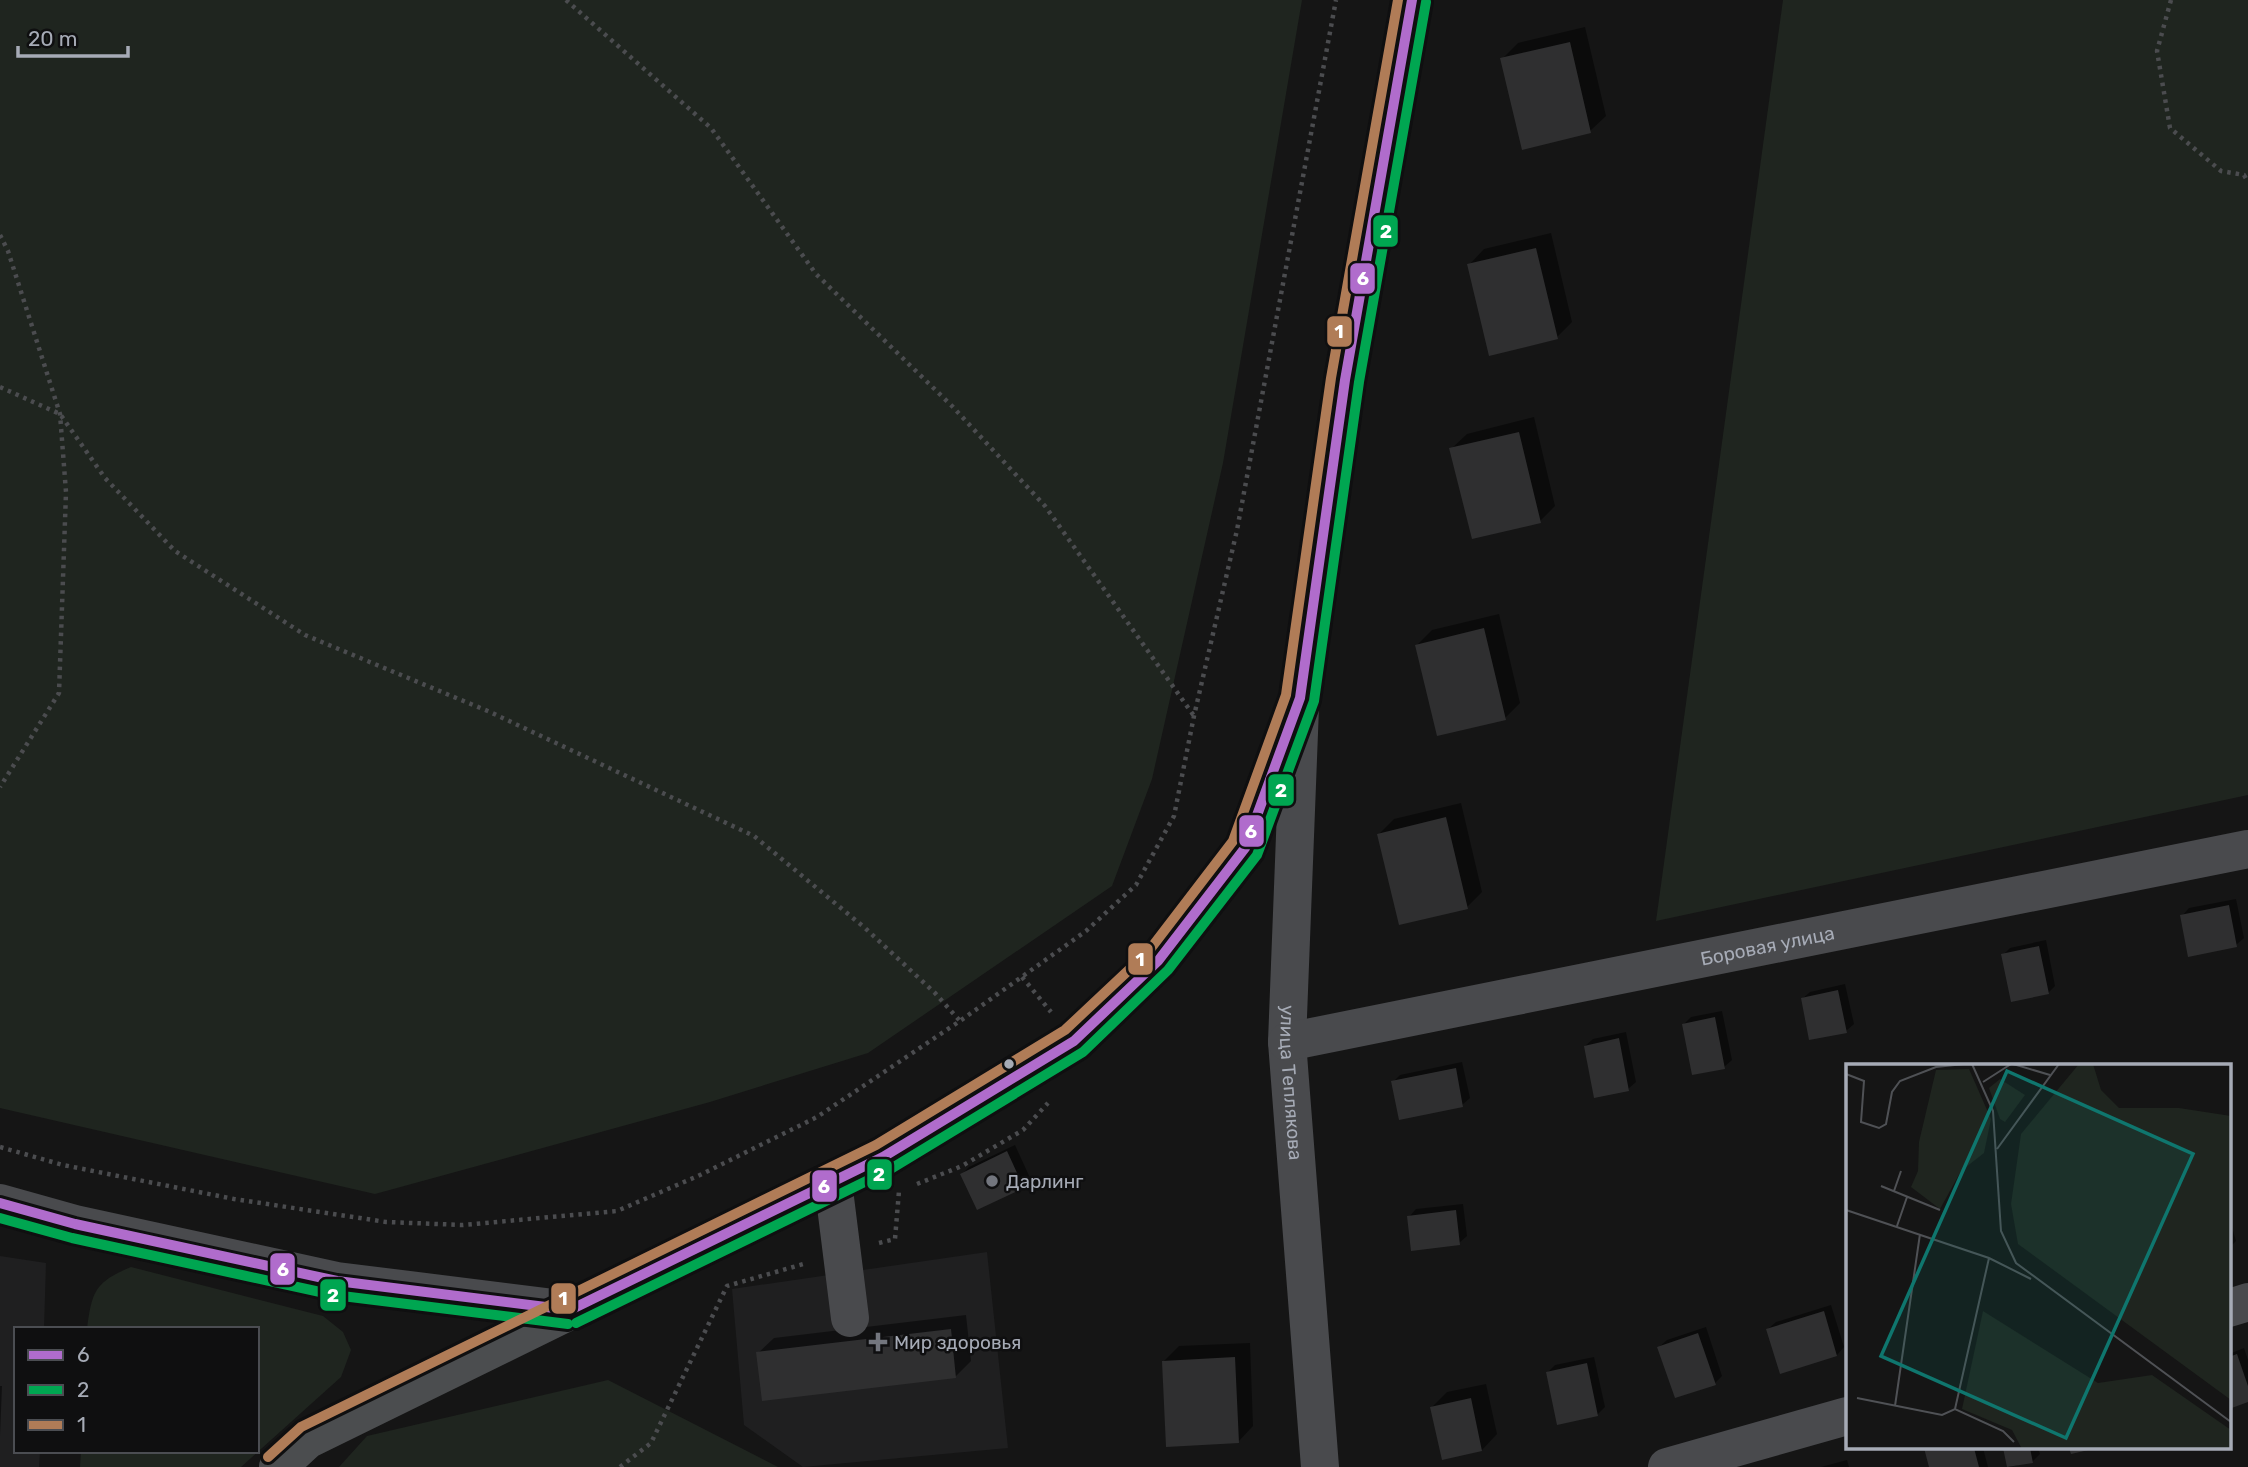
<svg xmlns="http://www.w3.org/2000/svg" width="2248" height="1467" font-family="Rubik,sans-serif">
  <rect width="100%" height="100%" fill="#151515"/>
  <path fill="#1f1f20" d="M987,1252L1008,1448L803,1467L744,1425L732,1289Z
    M0,1256L46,1263L44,1329H16V1451H40L39,1467H0Z"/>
  <path fill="#1f251f" d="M0,0H1302L1223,463L1152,779L1112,886L868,1053L710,1102L375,1194L0,1108Z
    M1783,0H2248V795L1656,921Z
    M131,1267L323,1316L343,1332L351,1350L341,1377L241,1467H80L81,1451H257V1329H87C92,1291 95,1282 131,1267Z
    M608,1380L778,1467H339L367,1436Z"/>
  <path fill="#0007" d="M1585,27L1606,116L1590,131L1502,59L1518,43Z
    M1551,233L1572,322L1557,337L1469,265L1484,249Z
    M1534,417L1555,506L1540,521L1451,449L1467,434Z
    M1499,614L1520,703L1505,718L1417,645L1432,630Z
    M1461,803L1482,892L1467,907L1379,834L1394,819Z
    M2236,899L2244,938L2236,945L2182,916L2189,908Z
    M2046,940L2055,986L2048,993L2003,955L2010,948Z
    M1845,984L1854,1024L1846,1031L1802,999L1810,992Z
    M1722,1011L1732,1060L1724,1067L1684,1024L1691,1017Z
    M1626,1032L1636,1082L1628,1089L1585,1046L1593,1039Z
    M1462,1062L1470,1098L1462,1105L1393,1082L1400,1075Z
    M1015,1145L1031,1180L1023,1187L962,1174L969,1167Z
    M1463,1204L1467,1236L1459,1243L1409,1217L1416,1209Z
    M2229,1217L2236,1241L2229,1248Z
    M1831,1305L1844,1347L1837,1355L1768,1329L1776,1322Z
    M966,1315L971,1361L956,1376L758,1353L774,1338Z
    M1706,1327L1722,1376L1715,1383L1659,1347L1667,1340Z
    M1250,1343L1253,1426L1238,1442L1164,1361L1179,1346Z
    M2244,1348L2248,1360V1400L2229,1407V1354Z
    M1594,1357L1605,1407L1597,1415L1548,1372L1555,1365Z
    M1486,1384L1497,1434L1482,1450L1432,1407L1447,1392Z
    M0,1386H2L0,1436Z
    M1926,1448H1983L1988,1467H1931Z
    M2004,1448H2038L2040,1454L2032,1462L2009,1467Z
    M1847,1460L1849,1467H1821Z"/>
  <path fill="#2f2f30" d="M1570,42L1591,133L1522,150L1500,58Z
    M1536,248L1558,339L1489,356L1467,264Z
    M1519,432L1541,523L1472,539L1449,448Z
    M1484,628L1506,720L1437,736L1415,645Z
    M1446,817L1468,909L1399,925L1377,834Z
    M2229,905L2237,947L2188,957L2180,915Z
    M2039,946L2049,994L2011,1002L2001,954Z
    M1838,990L1847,1033L1809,1040L1801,998Z
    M1715,1017L1725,1069L1692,1075L1682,1024Z
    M1619,1038L1629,1091L1594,1098L1584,1046Z
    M1456,1068L1463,1107L1399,1120L1391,1081Z
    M1007,1151L1024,1188L977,1210L960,1174Z
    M1456,1210L1460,1245L1411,1251L1407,1216Z
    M1824,1311L1837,1356L1780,1374L1766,1329Z
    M951,1329L956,1378L762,1401L756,1352Z
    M1698,1333L1716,1385L1675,1398L1657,1347Z
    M2237,1354L2248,1386V1402L2229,1409V1357Z
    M1235,1357L1239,1443L1166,1447L1162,1361Z
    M1587,1363L1598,1416L1557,1425L1546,1372Z
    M1471,1398L1482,1451L1442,1460L1430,1407Z
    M1924,1448H1974L1979,1467H1929Z
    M2003,1448H2030L2033,1463L2007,1467Z
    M2069,1448H2093V1449L2071,1454Z"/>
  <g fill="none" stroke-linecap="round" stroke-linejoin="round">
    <path stroke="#4b4c4f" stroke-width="4.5" stroke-dasharray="3.5 5" stroke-linecap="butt" d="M566,0L711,128L816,274L952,406L1045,506L1194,716
      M2171,0L2157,51L2170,128L2221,171L2244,175L2248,182
      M0,235L8,251L60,414L66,492L59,693L0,787
      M0,387L60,414L105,478L175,551L305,635L490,712L754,836L865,928L935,993L960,1021
      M1022,977L1051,1012
      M0,1147L63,1165L234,1199L386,1222L463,1225L617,1211L698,1176L817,1117L960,1021L1086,931L1136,885L1174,816L1194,716L1237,530L1336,0
      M917,1184L962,1166L1023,1130L1048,1103
      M879,1243L895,1239L899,1191
      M620,1467L651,1443L727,1286L807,1263"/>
    <g stroke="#494a4d" stroke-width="38">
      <path id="s1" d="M1300,707L1287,1042L1320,1467"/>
      <path id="s2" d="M1287,1042L2248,849"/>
      <path d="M833,1182L850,1318"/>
      <path d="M0,1203L75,1224L337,1281L570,1310"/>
      <path d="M2229,1308L2248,1302"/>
      <path d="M1667,1467L1847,1416"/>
    </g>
    <path stroke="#4b4d4f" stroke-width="38" d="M278,1467L307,1440L883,1157L1074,1041L1158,961L1245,848L1300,698L1345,380L1412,0"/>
    <g stroke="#0f0f10" stroke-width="16">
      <path id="bus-1" d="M0,1203L75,1224L337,1281L570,1310
        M570,1310L883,1157L1074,1041L1158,961L1245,848L1300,698L1345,380L1412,0"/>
    </g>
    <g stroke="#0f0f10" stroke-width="16">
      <path id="bus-2" d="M0,1218L72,1238L334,1295L568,1324
        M576,1323L889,1170L1083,1052L1168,970L1257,855L1314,701L1359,382L1426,2"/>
    </g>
    <g stroke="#0f0f10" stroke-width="16">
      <path id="bus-3" d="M268,1457L301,1427L876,1145L1065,1030L1148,952L1233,841L1286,695L1331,378L1398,0"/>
    </g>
    <use href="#bus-1" stroke="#b06ccc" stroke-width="10"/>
    <use href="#bus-2" stroke="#00a651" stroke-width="10"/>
    <use href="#bus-3" stroke="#b07c57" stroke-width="10"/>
  </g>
  <circle fill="#a6abb6" stroke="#0f0f10" stroke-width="2.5" cx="1009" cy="1064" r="6"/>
  <g fill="#73767e" stroke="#0f0f10" stroke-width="2.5">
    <circle cx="992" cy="1181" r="7"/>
    <path d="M874.5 1331.5h7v7h7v7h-7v7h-7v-7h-7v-7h7z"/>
  </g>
  <g text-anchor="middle" stroke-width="5" stroke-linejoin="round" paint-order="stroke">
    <g font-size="19" fill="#a6abb6" stroke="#0f0f10">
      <text dy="7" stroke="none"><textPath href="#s2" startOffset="490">Боровая улица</textPath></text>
      <text dy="7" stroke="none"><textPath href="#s1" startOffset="376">улица Теплякова</textPath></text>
    </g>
    <g font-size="19" fill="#a6abb6" stroke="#0f0f10" text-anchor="start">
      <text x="1006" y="1188">Дарлинг</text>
      <text x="894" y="1349">Мир здоровья</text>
    </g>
  </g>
  <g transform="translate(1846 1064)">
    <rect width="385" height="385" fill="#151515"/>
    <path d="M233,0H247L255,26L273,44H333L385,52V336L172,180L165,140L175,70ZM123,5L145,55L138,89L115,107L94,145L65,123L72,107L73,78L90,6ZM154,15L179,31L159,58L154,55L143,24ZM137,247L252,319L306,311L385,366V385H176L166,366L116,345Z" fill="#1f251f"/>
    <path fill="none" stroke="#4f5155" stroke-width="2" d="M126,0L147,47L155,167L170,199L385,358M167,0L204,11M0,10L18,17L15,58L33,64L40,60L46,28L54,17L90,3L118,0M137,18L165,0M151,85L213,0M35,122L94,146M48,127L55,107M0,146L143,194L185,215M51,162L61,133M11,334L96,351L109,345L157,367L168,378M49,342L74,170M109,345L143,194"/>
    <path fill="#0f766e" fill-opacity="0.15" stroke="#0f766e" stroke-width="3.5" d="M161,7L347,90L220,374L35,292Z"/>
    <rect width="385" height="385" fill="none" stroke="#a6abb6" stroke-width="3.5"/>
  </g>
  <g stroke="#0f0f10" stroke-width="2.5">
    <rect x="1372" y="214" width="27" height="34" rx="7" fill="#00a651"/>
    <rect x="1349" y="262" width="27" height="33" rx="7" fill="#b06ccc"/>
    <rect x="1326" y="315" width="27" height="33" rx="7" fill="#b07c57"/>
    <rect x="1267" y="773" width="28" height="34" rx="7" fill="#00a651"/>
    <rect x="1238" y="814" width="27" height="34" rx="7" fill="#b06ccc"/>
    <rect x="1127" y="942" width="27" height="34" rx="7" fill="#b07c57"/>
    <rect x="866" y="1158" width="27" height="33" rx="7" fill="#00a651"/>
    <rect x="811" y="1169" width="27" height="34" rx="7" fill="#b06ccc"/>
    <rect x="269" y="1252" width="27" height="34" rx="7" fill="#b06ccc"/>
    <rect x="319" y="1278" width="28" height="34" rx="7" fill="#00a651"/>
    <rect x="550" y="1282" width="27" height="33" rx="7" fill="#b07c57"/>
  </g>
  <g font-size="19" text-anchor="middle" font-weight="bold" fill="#fff">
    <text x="1386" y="238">2</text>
    <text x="1363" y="285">6</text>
    <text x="1339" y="338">1</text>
    <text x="1281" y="797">2</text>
    <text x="1251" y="838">6</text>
    <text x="1140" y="966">1</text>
    <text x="879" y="1181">2</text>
    <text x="824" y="1193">6</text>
    <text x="283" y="1276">6</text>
    <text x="333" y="1302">2</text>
    <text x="563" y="1305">1</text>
  </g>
  <rect x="14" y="1327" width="245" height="126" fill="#0f0f10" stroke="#4b4d52" stroke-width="2"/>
  <rect x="28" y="1350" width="35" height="10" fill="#b06ccc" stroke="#4b4d52" stroke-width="2"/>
  <text x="77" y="1362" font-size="21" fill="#a6abb6">6</text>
  <rect x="28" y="1385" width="35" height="10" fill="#00a651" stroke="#4b4d52" stroke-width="2"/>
  <text x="77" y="1397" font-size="21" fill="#a6abb6">2</text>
  <rect x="28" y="1420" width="35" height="10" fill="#b07c57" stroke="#4b4d52" stroke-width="2"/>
  <text x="77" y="1432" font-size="21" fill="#a6abb6">1</text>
  <path d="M18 46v10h110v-10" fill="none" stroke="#a6abb6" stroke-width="3.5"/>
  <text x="28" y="46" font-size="21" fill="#a6abb6" stroke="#0f0f10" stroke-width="5" paint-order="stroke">20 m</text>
</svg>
